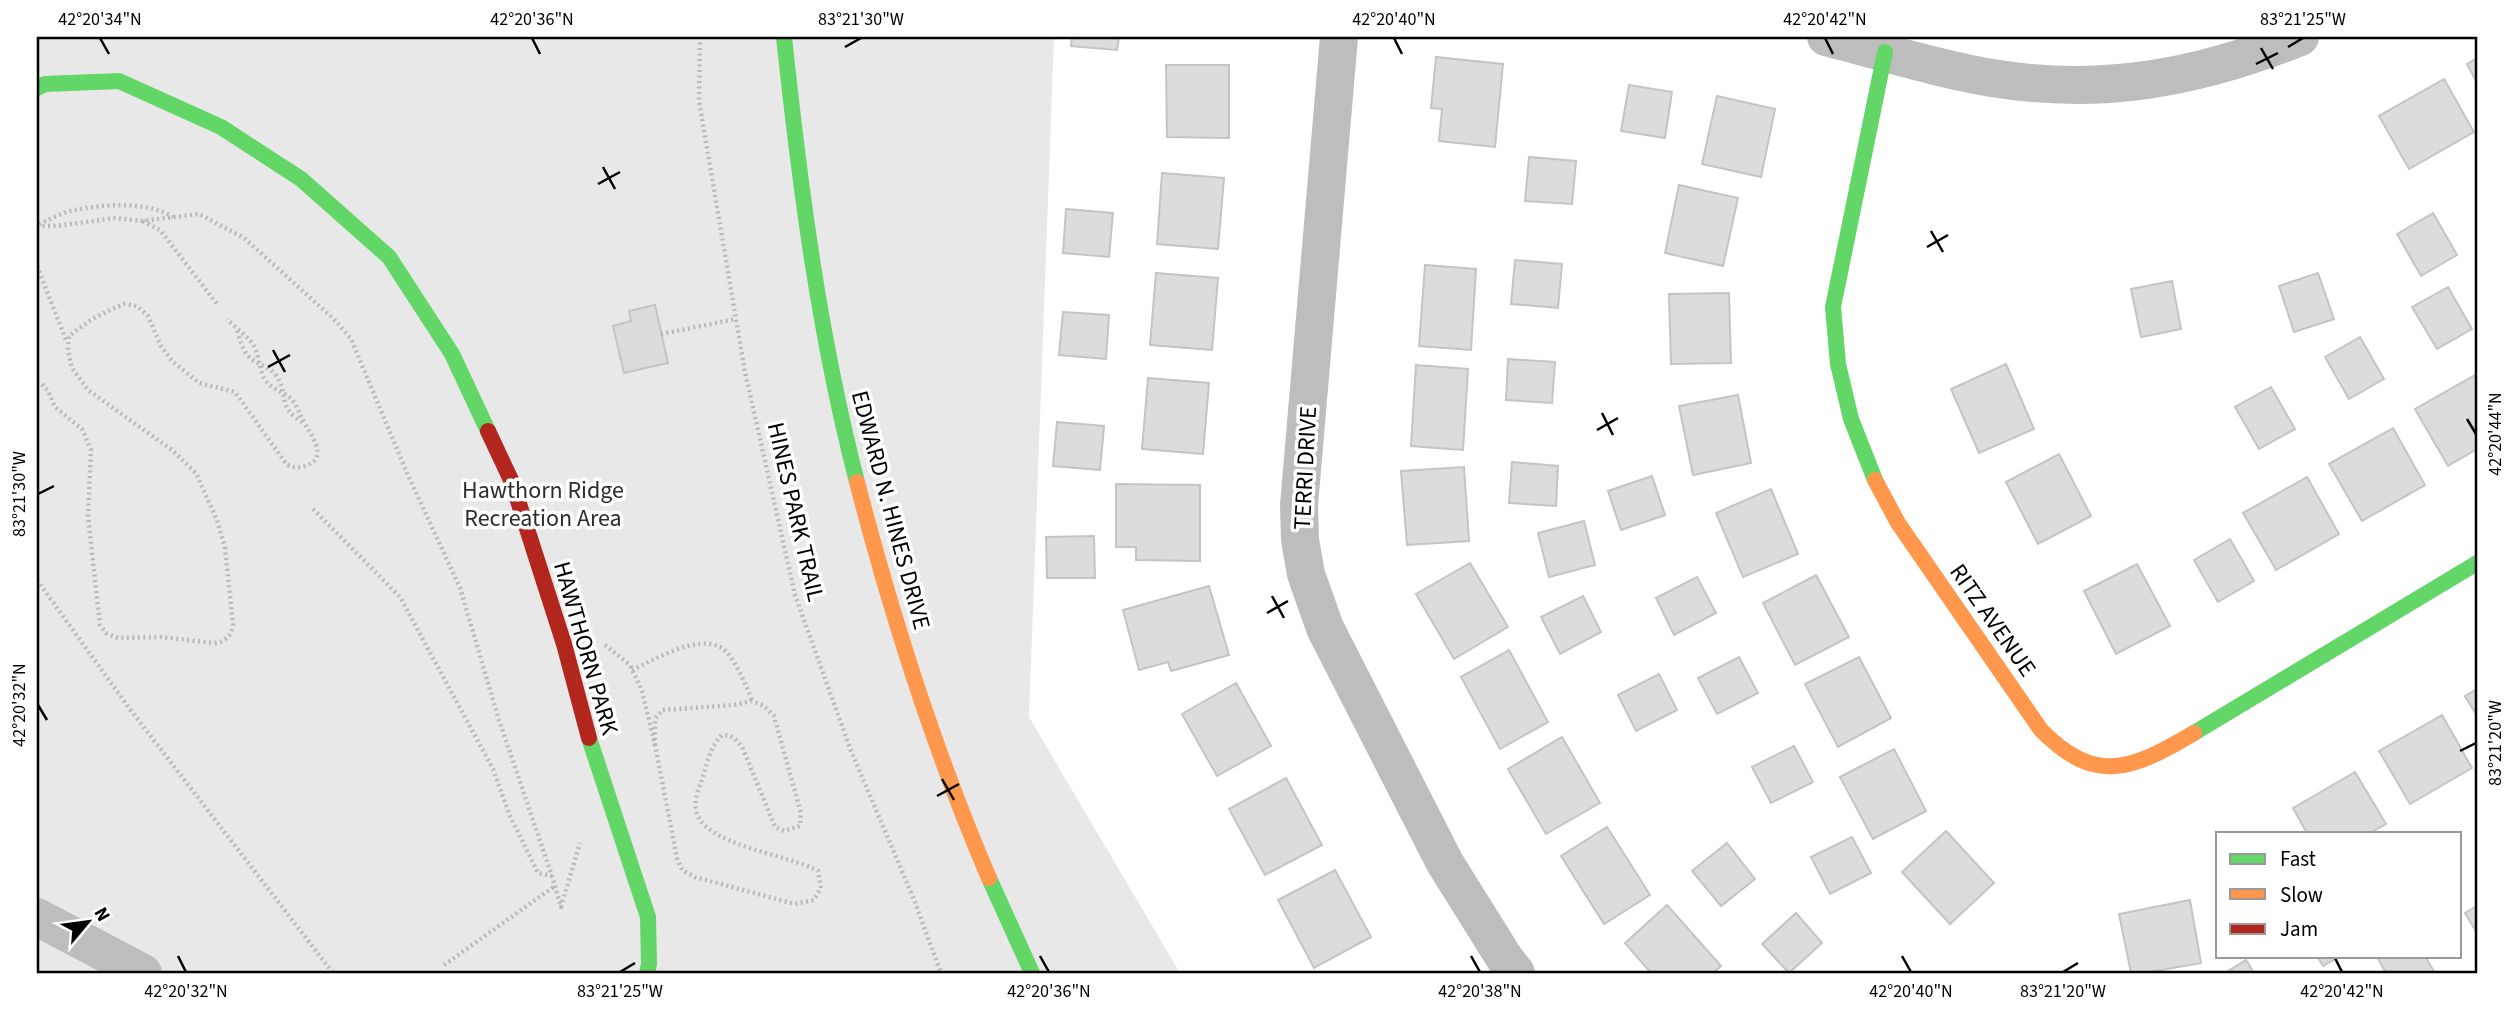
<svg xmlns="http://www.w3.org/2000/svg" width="2514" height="1010" font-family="'Source Sans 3',sans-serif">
  <rect width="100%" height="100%" fill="#fff"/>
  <path fill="#e8e8e8" d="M37,37H1054L1029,717L1180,973H37Z"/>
  <path fill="#dcdcdc" stroke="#c4c4c4" stroke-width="2" d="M1072,37H1119L1117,50L1071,46Z
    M1436,57L1503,64L1495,147L1439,141L1442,109L1431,108Z
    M2477,58V83L2467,64Z
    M1166,65H1229V138L1167,137Z
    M2444,79L2474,132L2409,169L2379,116Z
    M1629,85L1672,92L1665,138L1621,131Z
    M1717,96L1775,109L1761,177L1702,164Z
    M1529,157L1576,161L1572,204L1525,201Z
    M1162,173L1224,178L1218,249L1157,244Z
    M1679,185L1738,198L1723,266L1665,253Z
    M1066,209L1113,213L1109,257L1063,253Z
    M2433,213L2457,255L2421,276L2397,234Z
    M1515,260L1562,264L1558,308L1511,304Z
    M1425,265L1476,269L1471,350L1419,346Z
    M1156,273L1218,278L1212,350L1150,345Z
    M2318,273L2334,319L2294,332L2279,286Z
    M2172,281L2181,329L2141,337L2131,289Z
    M2448,287L2472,329L2437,349L2412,307Z
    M1729,293L1731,363L1671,364L1669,294Z
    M655,305L668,363L624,373L613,326L631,321L629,311Z
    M1063,312L1109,315L1106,359L1059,355Z
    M2360,337L2384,379L2349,399L2325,357Z
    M1508,359L1555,362L1552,403L1506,400Z
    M2006,364L2034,429L1979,453L1951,389Z
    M1416,365L1468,369L1463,450L1411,446Z
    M2477,374V449L2448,466L2415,409Z
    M1148,378L1209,383L1203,454L1142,449Z
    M2271,387L2295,429L2259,449L2235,407Z
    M1738,395L1751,463L1693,475L1679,406Z
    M1057,422L1104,426L1100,470L1053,466Z
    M2393,428L2425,485L2362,521L2329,464Z
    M2059,454L2091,516L2038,544L2006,482Z
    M1512,462L1558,466L1556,506L1509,503Z
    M1464,467L1469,541L1407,545L1401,471Z
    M1652,476L1665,515L1621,530L1608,491Z
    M2307,477L2339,534L2276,570L2243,513Z
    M1116,484L1200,485V561L1136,560V547H1116Z
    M1771,489L1798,554L1743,577L1716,513Z
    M1584,521L1595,565L1549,577L1538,533Z
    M1094,536L1095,578H1047L1046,537Z
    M2230,539L2254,581L2218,602L2194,560Z
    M1470,563L1508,627L1454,659L1416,594Z
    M2137,564L2170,626L2116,654L2084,591Z
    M1816,575L1849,637L1795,665L1763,603Z
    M1697,577L1716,613L1674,635L1656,598Z
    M1209,586L1229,655L1171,671L1168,662L1139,670L1123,610Z
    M1583,596L1601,632L1560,654L1541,617Z
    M1509,650L1548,722L1500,749L1461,677Z
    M1739,657L1758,693L1717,714L1698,678Z
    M1859,657L1891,718L1838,747L1805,684Z
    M1659,674L1677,710L1636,731L1618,695Z
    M1236,683L1271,746L1217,776L1182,714Z
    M2477,689V716L2465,696Z
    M2442,715L2472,768L2410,804L2379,751Z
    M1562,737L1600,803L1546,834L1508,769Z
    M1794,746L1813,782L1771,803L1752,767Z
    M1894,749L1926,811L1873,839L1840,777Z
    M2355,772L2386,824L2370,833H2307L2293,808Z
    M1286,778L1322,845L1265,875L1229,809Z
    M1607,827L1650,895L1604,924L1561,856Z
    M1946,831L1994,883L1950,924L1902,872Z
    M1852,837L1871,873L1830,894L1811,857Z
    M1727,843L1755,879L1721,906L1692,871Z
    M1335,870L1371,937L1314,968L1278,900Z
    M2190,900L2201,963L2145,973H2131L2119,914Z
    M1667,905L1721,966L1713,973H1651L1625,943Z
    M2477,906V933L2465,913Z
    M1796,913L1822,943L1789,973L1762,944Z
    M2317,956H2341L2323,966Z
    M2379,956H2425L2435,973H2386L2377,957Z
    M2246,960L2254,973H2225Z"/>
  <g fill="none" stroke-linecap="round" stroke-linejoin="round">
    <path stroke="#b8b8b8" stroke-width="4.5" stroke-dasharray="2 3.5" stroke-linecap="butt" d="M700,37L699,101L736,319L745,372L795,595L851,751L913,897L941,973
      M143,221L160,230L217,304
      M39,224C51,219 63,212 75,210C104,204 147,201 173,217
      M37,226H56L115,218L142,221L199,214L244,238L336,321L351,339L407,473L460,588L499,720L552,876L561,907L580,843
      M37,266L66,340
      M237,331C241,343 244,356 256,362C263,366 270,368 275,374C290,393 275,407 304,423
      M661,334L736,319
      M37,383L42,384L48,391L55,407L82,429L91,450L88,516L100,625L106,633L118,638L161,637L213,643C225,643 232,635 233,624L225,548L217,520L196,473L172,450L88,390L72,368L68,350L69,336L92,319L112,309L124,304L137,306L148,316L161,346L172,361L199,383L235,392L287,465C295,468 301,468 308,465C328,456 311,435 305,424C300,416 298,407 292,400C285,392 273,390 266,381C259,371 260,361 256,351C252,338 236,329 227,319
      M313,509L400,597L493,769L510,816L538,873L552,876
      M37,580L129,708L333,973
      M605,645L630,665L642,691L655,745L677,858L682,870L695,877L795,904L814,900L821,888L818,871C791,855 701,845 696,810C694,799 699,788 702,779C707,764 710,746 722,735C733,735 737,740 743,749L775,827L784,831L800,826L801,813L774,716L764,706L752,701L734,705L662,710L655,719V745
      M632,670C654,660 698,633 722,648C733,655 748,688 752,701
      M444,965L555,886"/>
    <path stroke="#bdbdbd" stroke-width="38" d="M1339,37L1299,505L1300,540L1306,574L1325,628L1445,863L1505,959L1516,973
      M1826,37C1881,51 1937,69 1992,78C2101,96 2198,78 2300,37
      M37,917L143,973"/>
    <path stroke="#63d668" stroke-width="16" d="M784,37C800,187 819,335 857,482
      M37,88L45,84L119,81L221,127L301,179L389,257L452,354L488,431
      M1875,480L1851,419L1838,364L1833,307L1885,52
      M2194,733L2477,563
      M589,738L648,917L649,964L647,973
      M989,878L1032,973"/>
    <path stroke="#ff974d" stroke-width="16" d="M1875,480L1898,523L2041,730C2096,786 2133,769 2194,733
      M857,482C892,617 934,750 989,878"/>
    <path stroke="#b3261e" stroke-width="16" d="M488,431L512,482L564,644L589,738"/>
  </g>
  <path fill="none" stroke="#000" stroke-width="2.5" d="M100,38L109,54M532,38L540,54M1394,38L1402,54M1825,38L1833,54M845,47L861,38M2288,47L2303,38M2261,48L2273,69M2256,64L2278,53M603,167L615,189M598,184L620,172M1931,231L1943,252M1927,247L1948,235M273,350L285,372M268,367L290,355M1602,413L1613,435M2467,419L2476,434M1597,430L1618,418M38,494L54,486M1272,596L1284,618M1267,613L1288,601M38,705L47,720M2460,751L2476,743M942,779L954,800M937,796L959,784M178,956L186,972M1040,956L1049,972M1471,956L1480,972M1902,956L1911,972M2334,956L2342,972M620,972L635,963M2063,972L2078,963"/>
  <g text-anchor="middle" stroke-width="7" stroke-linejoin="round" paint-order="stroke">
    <g font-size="24" fill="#000" stroke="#fff">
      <text transform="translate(1305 468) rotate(-87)" y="8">TERRI DRIVE</text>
      <text transform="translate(891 510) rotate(75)" y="8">EDWARD N. HINES DRIVE</text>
      <text transform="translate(796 512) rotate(77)" y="8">HINES PARK TRAIL</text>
      <text transform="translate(1993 620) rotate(55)" y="8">RITZ AVENUE</text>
      <text transform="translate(586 648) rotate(74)" y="8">HAWTHORN PARK</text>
    </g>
    <g font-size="24" fill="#2d2d2d" stroke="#fff">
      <text x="543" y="498">Hawthorn Ridge<tspan x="543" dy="28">Recreation Area</tspan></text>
    </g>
  </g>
  <rect width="2514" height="1010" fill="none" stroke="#ffffff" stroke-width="77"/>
  <rect x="2216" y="832" width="245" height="126" fill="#ffffff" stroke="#999999" stroke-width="2"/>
  <rect x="2230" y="854" width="35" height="10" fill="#63d668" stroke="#999999" stroke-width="2"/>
  <text x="2280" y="866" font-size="21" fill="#000000">Fast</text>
  <rect x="2230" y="889" width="35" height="10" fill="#ff974d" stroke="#999999" stroke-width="2"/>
  <text x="2280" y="902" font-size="21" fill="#000000">Slow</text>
  <rect x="2230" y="924" width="35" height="10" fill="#b3261e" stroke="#999999" stroke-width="2"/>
  <text x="2280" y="936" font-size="21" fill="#000000">Jam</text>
  <g transform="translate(88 922) rotate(61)" stroke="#ffffff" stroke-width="5" paint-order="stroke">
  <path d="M0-5L12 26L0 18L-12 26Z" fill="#000000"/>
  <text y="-10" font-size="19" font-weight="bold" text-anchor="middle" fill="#000000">N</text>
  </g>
  <rect x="38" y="38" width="2438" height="934" fill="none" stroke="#000" stroke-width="2.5"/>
  <g font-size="18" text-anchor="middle" fill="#000">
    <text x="100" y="25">42°20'34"N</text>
    <text x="532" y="25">42°20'36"N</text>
    <text x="861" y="25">83°21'30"W</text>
    <text x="1394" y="25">42°20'40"N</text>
    <text x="1825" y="25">42°20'42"N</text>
    <text x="2303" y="25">83°21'25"W</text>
    <text transform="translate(2495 434) rotate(-90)" y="6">42°20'44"N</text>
    <text transform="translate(19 494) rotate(-90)" y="6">83°21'30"W</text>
    <text transform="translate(19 705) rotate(-90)" y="6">42°20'32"N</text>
    <text transform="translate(2495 743) rotate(-90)" y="6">83°21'20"W</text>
    <text x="186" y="997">42°20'32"N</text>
    <text x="620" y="997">83°21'25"W</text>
    <text x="1049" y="997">42°20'36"N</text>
    <text x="1480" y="997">42°20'38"N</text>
    <text x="1911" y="997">42°20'40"N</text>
    <text x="2063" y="997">83°21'20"W</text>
    <text x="2342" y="997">42°20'42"N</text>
  </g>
</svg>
